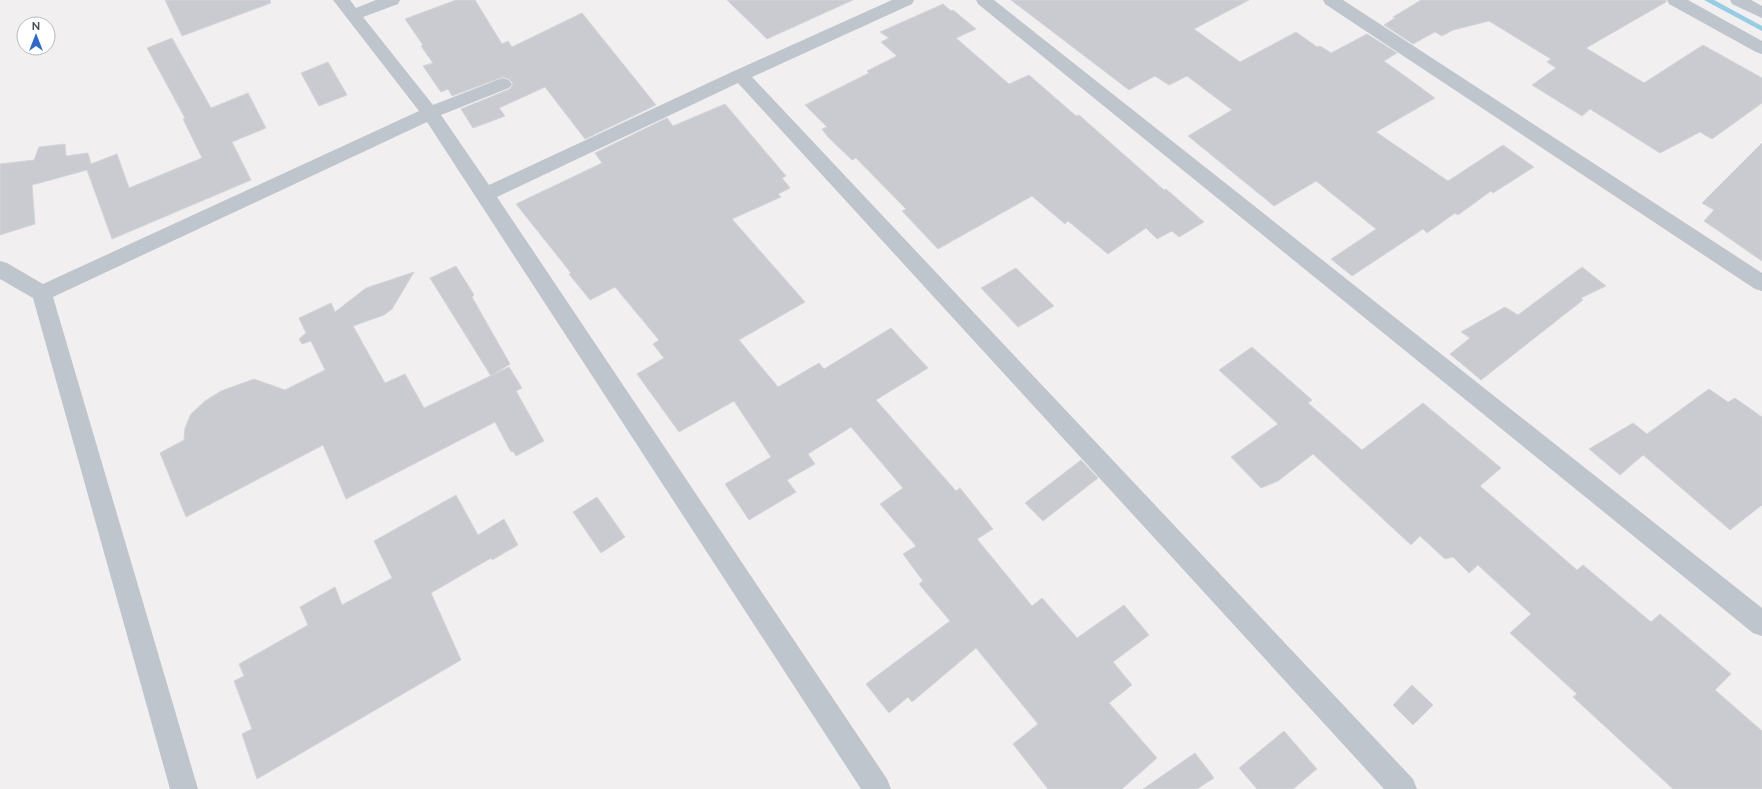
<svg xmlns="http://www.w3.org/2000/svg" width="1762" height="789" font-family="Raleway,sans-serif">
  <rect width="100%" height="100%" fill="#f1efef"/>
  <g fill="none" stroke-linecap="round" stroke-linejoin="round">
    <path fill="#95cde2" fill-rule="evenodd" d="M1704,0H1714L1762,26V31Z"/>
  </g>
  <path fill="#cacbd1" stroke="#d4d5da" d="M165,0H270L271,3L182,36Z
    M456,0H475L502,44L508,41L512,47L582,13L656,105L585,139L545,87L499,108L505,116L473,128L461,109L510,89L513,83L509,79L503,77L452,96L448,89L441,92L423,66L433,63L421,46L423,45L405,19Z
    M727,0H853L767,39Z
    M1011,0H1249L1194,29L1240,62L1296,32L1317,47L1320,46L1331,53L1367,34L1397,53L1384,61L1435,98L1376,132L1448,181L1503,145L1534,167L1493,193L1491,191L1458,215L1455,213L1427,233L1423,229L1352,276L1331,259L1376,229L1316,181L1274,206L1188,136L1232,110L1187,76L1169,85L1155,76L1129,90Z
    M1421,0H1666V2L1586,48L1644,83L1703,45L1762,78V103L1712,139L1700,132L1660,153L1590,109L1582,116L1532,85L1556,68L1547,62L1551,59L1489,21L1453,30L1442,36L1435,32L1413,44L1384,25L1395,18L1393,17Z
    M943,4L951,11L953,10L976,29L956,38L1009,84L1029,75L1076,116L1079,115L1164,190L1166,189L1204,222L1179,237L1172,231L1157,239L1146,228L1108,254L1068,221L1065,224L1032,196L938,249L902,211L906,209L856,158L852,160L828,137L822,129L827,127L805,105L869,73L867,71L897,56L881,42L889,38L880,32Z
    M172,38L211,108L248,93L266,128L232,142L251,180L112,239L87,170L32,185L35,224L0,235V164L34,160L39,147L65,144L66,156L88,153L91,164L117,154L129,188L202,158L183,119L185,118L147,48Z
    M328,62L347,95L319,106L301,73Z
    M725,104L786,176L782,178L790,188L778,194L781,197L732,219L805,302L739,340L778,387L819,363L824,369L891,328L928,368L876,400L956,491L960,488L993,529L977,539L1032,606L1042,598L1077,638L1124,605L1149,635L1113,662L1132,685L1109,703L1157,758L1122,789H1048L1013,744L1038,724L976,648L912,702L908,697L889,713L866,684L950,621L919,584L923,581L903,554L916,546L880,504L903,488L851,427L808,454L815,464L787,480L796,492L749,520L725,484L771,457L734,401L679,432L637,374L664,358L653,344L659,340L615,287L590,300L569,274L571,273L516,204L602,163L595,153L667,118L673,126Z
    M1762,143V261L1704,221L1714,210L1702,203Z
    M456,266L474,295L472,297L510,364L491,376L430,278Z
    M1582,267L1606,286L1581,298L1583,300L1481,380L1450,354L1470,338L1461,332L1505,307L1518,315Z
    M1016,268L1054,306L1018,327L981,288Z
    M414,272L392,309L384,315L353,326L385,383L405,374L424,408L509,367L522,388L516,391L544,441L516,456L513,451L511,452L495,422L346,499L323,445L186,517L160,453L184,440L185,428L191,414L205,401L221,391L254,379L285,390L325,370L311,341L302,344L299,339L306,333L299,318L331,303L335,312L366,288Z
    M1252,347L1312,400L1308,403L1362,450L1423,403L1501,468L1480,486L1577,570L1583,565L1651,622L1660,614L1731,674L1715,690L1762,731V789H1673L1573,697L1577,694L1510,633L1531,614L1478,565L1469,573L1453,557L1445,559L1420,536L1411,545L1313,454L1278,481L1261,488L1231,457L1278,424L1219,370Z
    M1709,389L1728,402L1735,398L1762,417V505L1730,530L1643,455L1620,475L1589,449L1633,423L1647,434Z
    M1081,460L1098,478L1043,521L1025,503Z
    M456,495L478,535L504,519L518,545L492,560L491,558L431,593L461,660L257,779L242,734L252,729L234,681L244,676L239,664L308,625L300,607L335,587L342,605L392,578L374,541Z
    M597,497L625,537L601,553L573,512Z
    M1412,685L1433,705L1413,725L1393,705Z
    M1284,731L1317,769L1293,789H1257L1239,768Z
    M1195,753L1214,778L1197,789H1143Z"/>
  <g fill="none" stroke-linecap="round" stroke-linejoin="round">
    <path fill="#bfc5cc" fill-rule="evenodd" d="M333,0H350L356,8L376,0H400L398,4L363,17L433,105L497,80L503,78L509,80L512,84L509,88L441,115L489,185L734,71L892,0H914L912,4L752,77L1413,779L1417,789H1384L738,83L497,197L887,779L891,789H861L427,122L53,297L198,789H170L33,298L0,279V261L7,263L43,284L419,111Z
      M976,0H994L1762,608V636L1753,633L978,4Z
      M1323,0H1343L1762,273V291L1755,289L1325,4Z
      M1667,0H1688L1762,41V54L1756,52L1669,4Z
      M1730,0H1751L1762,6V18L1732,4Z"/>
  </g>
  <g transform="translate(36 36)"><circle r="19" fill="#ffffff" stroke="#b6b9bd"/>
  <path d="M0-3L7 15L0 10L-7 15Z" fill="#2e68cd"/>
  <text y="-6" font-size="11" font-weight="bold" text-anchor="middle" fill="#49515a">N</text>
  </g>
</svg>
